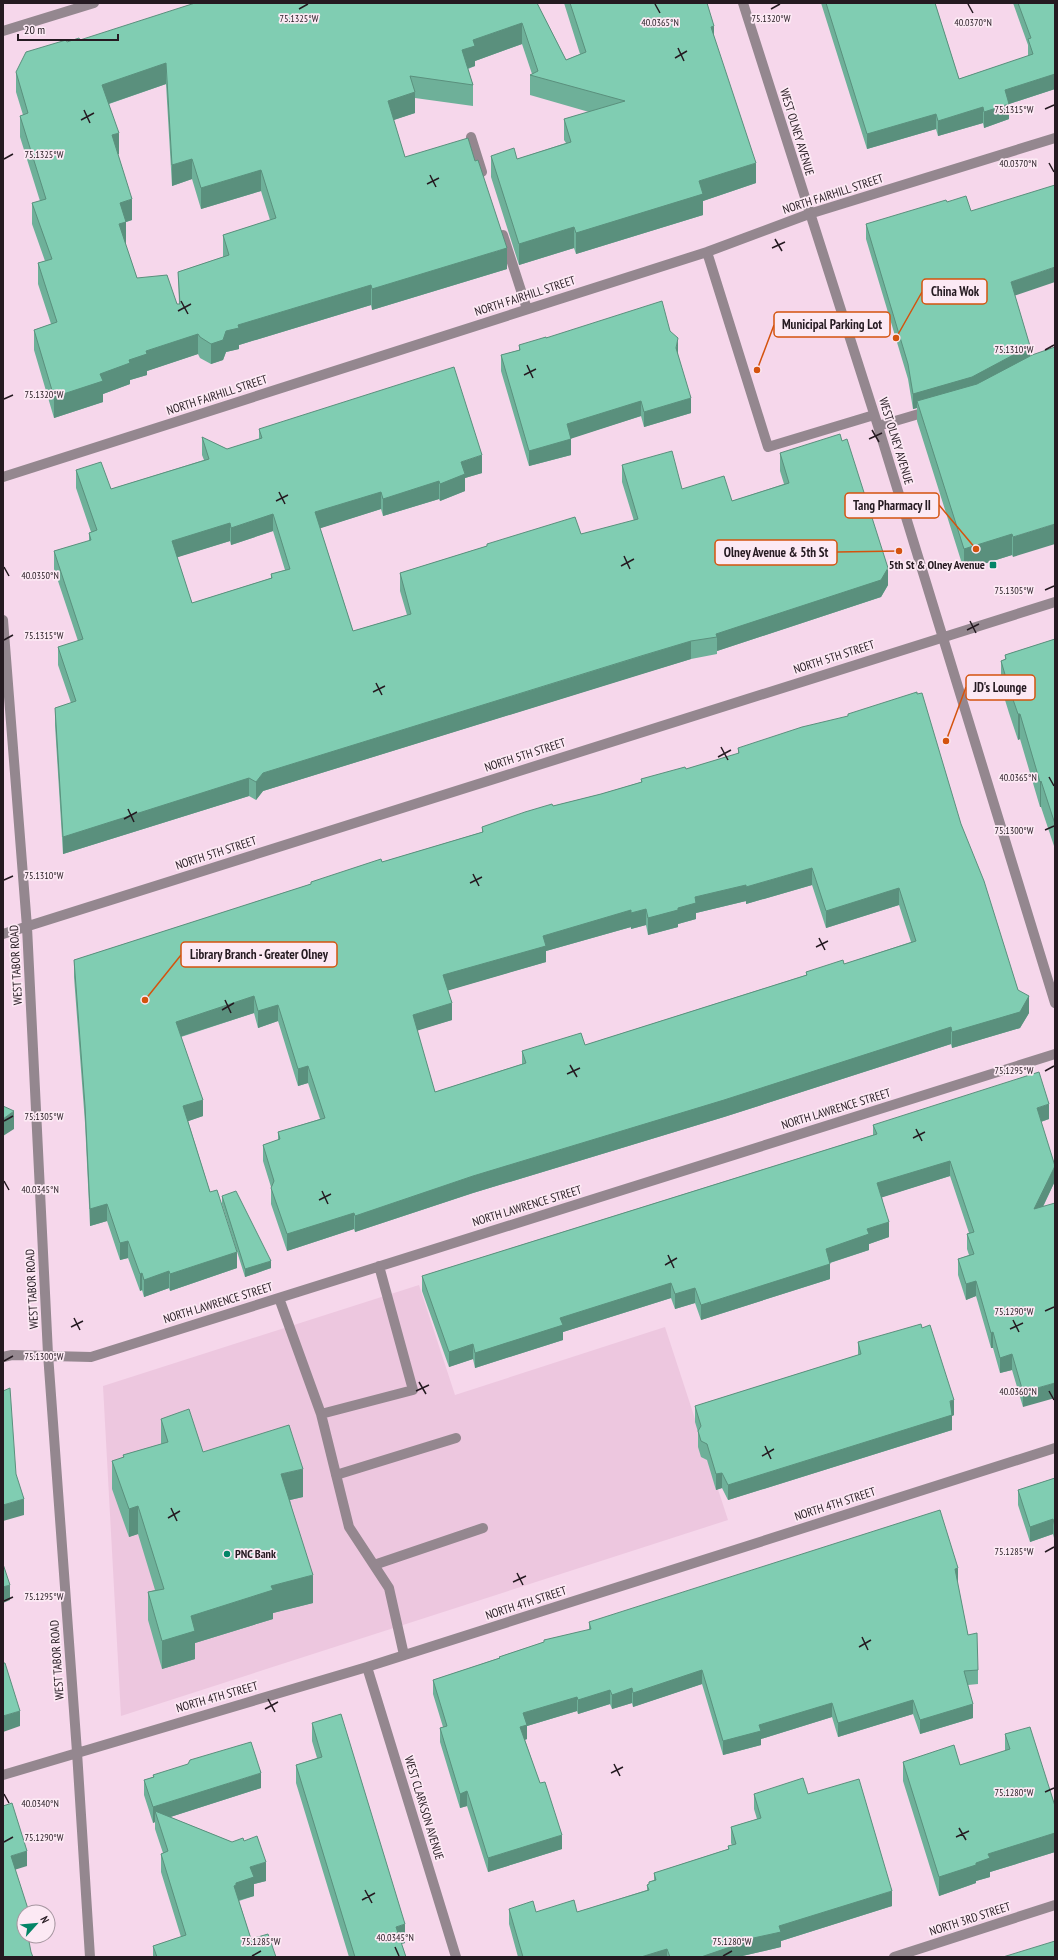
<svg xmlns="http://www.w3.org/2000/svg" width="1058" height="1960" font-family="'PT Sans Narrow',sans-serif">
  <rect width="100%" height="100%" fill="#f6d7eb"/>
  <path fill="#edc7df" d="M419,1285L455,1395L665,1327L728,1520L121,1716L103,1386Z"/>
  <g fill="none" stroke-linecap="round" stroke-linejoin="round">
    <path stroke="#94878f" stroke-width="10" d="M743,3L878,426L1055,1003
      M3,31L94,3
      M471,137L482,172
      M503,235L527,309
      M707,252L768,447L874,415
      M878,426L929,411
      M3,477L707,252L809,214L1055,138
      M3,620L27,927L48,1354L77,1752L90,1957
      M3,934L1055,602
      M279,1298L321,1414L413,1390L379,1266
      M3,1357L12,1355L91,1357L1055,1054
      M321,1414L349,1527L389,1588L404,1655
      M336,1475L456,1438
      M374,1565L483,1528
      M367,1667L456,1957
      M3,1775L367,1667L1055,1448
      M894,1957L1055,1905"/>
  </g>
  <path fill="#6eb099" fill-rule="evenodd" d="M537,3L566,60L580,54L564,3H707L714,37L756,183L703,201V215L576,254L574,248L519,265L491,177V156L517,159L566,143L564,140V119L589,112L530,95V75L532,74L522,44L475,61V66L468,69L473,85V106L415,98V113L393,120L405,157L507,269L372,310L371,305L239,345V349L226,352L223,360L211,364L200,358L198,354L147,371V375L130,380V384L103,394V402L54,418L34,350V330L51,324L38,284V263L45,261L32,224V203L40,201L20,137V116L23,115L16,92V72L67,42L80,40ZM166,84L172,186L192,179L201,209L261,191L270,220L223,235V257L178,272L179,304H177L137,278L125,243H126V222L132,220L118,154H119L109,104Z
    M821,3H935L959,79L1028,56V45L1013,3H1055V89L1009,104V119L984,128L983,123L938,136L936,129L867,149Z
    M947,202L971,211L1015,296L1013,557L1012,555L964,570L917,421V408L913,409L908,379L866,239V224Z
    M670,331L678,354V355L691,413L644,427L641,416L571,438V455L529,466L501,371V355L519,350V345Z
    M259,429L482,473L465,478V491L440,501L439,499L383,516L381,509L320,528L353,631L407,615L400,591V573L487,546V544L581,534L634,521L622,482V465L682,489L732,501L784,484L780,471V453L888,585L881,597L717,651V654L691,659L641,674L263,791L256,800L249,796L63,854L55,725V708L71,703L58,665V647L78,641L54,569V551L89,541V533L91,532L76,488V470L111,489L204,460L202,455V437L227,449L259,439ZM273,531L285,570L271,574V578L192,603L177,557L230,541L231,545Z
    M1055,639V849L1041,807H1040L1020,739L1018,740L1009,713L1001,687V661L1005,659V655Z
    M738,748L961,824L1018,990L1029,1013L1020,1028L952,1048L951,1044L724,1117L473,1193L355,1232L354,1229L287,1251L271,1204V1187L263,1161V1145L278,1140V1132L320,1119L308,1083L298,1086L278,1021L258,1028L254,1013L181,1037L203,1116L188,1121L210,1192L237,1268L170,1291L169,1288L144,1297L142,1290L140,1291L128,1258L120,1260L107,1221L90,1226L85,1123L74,977V960L311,884V882L382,862L482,832V827L553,806L601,794L641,782V779L686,769L738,754ZM812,885L826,928L899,905L911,942L844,964L806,972V975L585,1045L522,1051V1064L435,1092L417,1030L452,1020L448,990L546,962V951L631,927V929L646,925L648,935L678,927V924L696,919V913L746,901V904Z
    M1049,1119L1041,1122L1055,1181L1043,1207L1023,1407L1012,1370L1000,1373L993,1348H991L976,1296L966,1300L958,1275V1259L969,1255L967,1249V1234L969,1233L950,1176L882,1197L889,1237L869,1244V1250L830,1263V1279L701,1320L695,1303L675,1309L671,1298L563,1332V1340L475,1368L473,1359L449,1367L422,1291V1276L873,1135V1125Z
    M222,1196L271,1268L245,1277L222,1204Z
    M858,1342L954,1415L952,1416V1430L728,1500L722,1488L716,1490L707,1460L701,1457L698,1447V1432L695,1422V1406L858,1355Z
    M161,1419L203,1452L303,1497L290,1500L313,1603L273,1613V1619L195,1643V1659L162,1669L148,1620V1592L155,1590L138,1534L129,1537L112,1489V1461L123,1458V1455L161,1444Z
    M1055,1478V1542L1053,1534L1030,1542L1018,1505V1490Z
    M957,1582L968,1635L978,1670V1684L968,1685L973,1718L920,1734L913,1714L838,1737L832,1717L761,1739V1745L723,1755L702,1684L633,1707L632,1703L612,1709L610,1704L578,1714L577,1711L527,1726V1739L525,1740L562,1849L488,1872L467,1806L460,1808L440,1742V1728L443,1727L433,1694V1680L499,1658V1657L544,1642V1640L589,1630V1622Z
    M312,1723L405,1943L401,1944L406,1957H349L296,1783V1765L317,1758L312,1741Z
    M1005,1734L1055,1806V1852L990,1872V1877L976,1881V1883L939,1896L903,1781V1762L960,1765L1005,1751Z
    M153,1775L261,1788L170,1817L232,1842L244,1841L266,1881L254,1884V1896L239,1901L251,1939L276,1957H153V1946L181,1937L161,1872V1854L163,1853L155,1829V1822L153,1823L144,1795V1780L153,1777Z
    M754,1794H808L892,1906L781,1941V1947L738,1957H518L509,1924V1909L536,1912H577L647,1890V1885L649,1884V1882L654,1880V1873L728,1849V1846L732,1845L731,1843V1827L757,1819L754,1809Z"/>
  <path fill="#5a907d" d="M522,23V44L475,61V66L462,70V50L473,40Z
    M714,26V47L711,27Z
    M166,63V84L102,106V85Z
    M1055,74V89L1009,104V119L984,128V112L1005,90Z
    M415,92V113L388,122V101Z
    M983,107V123L938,136V121Z
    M936,114V129L867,149V134Z
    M119,133V154L112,156V135Z
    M192,159V179L172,186V165Z
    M756,163V183L703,201V215L576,254V233L699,181Z
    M261,170V191L201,209V188Z
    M132,199V220L126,222V243L119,245L120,203Z
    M574,227V248L519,265V244Z
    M507,248V269L372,310V289Z
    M1055,267V282L1011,297V282Z
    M371,285V305L239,345V349L226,352L223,360L211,364V344L226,331L238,325Z
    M198,334V354L147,371V375L130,380V384L103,394V402L54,418V397L146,351Z
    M678,338V354L676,363V348Z
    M1030,346V362L972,392L917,401V408L913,409V394Z
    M691,398V413L644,427V412Z
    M641,401V416L567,440V424Z
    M571,439V455L529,466V451Z
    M482,455V473L465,478V491L440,501V484L461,462Z
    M439,481V499L383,516V499Z
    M381,492V509L315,530V512Z
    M273,514V531L231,545V528Z
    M230,523V541L172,559V541Z
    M1055,524V544L1013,557V537Z
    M1012,534V555L964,570V549Z
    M888,568V585L881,597L717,651V637L716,634Z
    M691,641V659L263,791L256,800V782L263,773Z
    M1018,714H1020V739L1018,740Z
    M249,778V796L63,854V837Z
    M1041,781V807H1040V782Z
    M812,868V885L746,904V887Z
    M746,885V901L696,913V919L678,924V927L648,935V918L678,908L695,897Z
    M899,888V905L826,928V911Z
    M646,909V925L631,929V913Z
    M631,910V927L546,951V962L443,992V975L543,936Z
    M254,996V1013L176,1038V1022Z
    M1029,996V1013L1020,1028L952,1048V1032Z
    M452,1003V1020L413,1032V1015Z
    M278,1005V1021L258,1028V1011Z
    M951,1027V1044L724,1117L473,1193L355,1232V1216L473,1176Z
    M308,1066V1083L298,1086V1069Z
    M203,1100V1116L183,1123V1106Z
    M1049,1104V1119L1037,1123V1108Z
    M14,1111V1129L3,1136V1119Z
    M950,1161V1176L877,1199V1183Z
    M1055,1166V1181L1034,1225V1209Z
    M107,1204V1221L90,1226V1209Z
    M354,1213V1229L287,1251V1234Z
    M889,1222V1237L869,1244V1250L826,1264V1249L867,1229Z
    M128,1241V1258L120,1260V1243Z
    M237,1252V1268L170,1291V1274Z
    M271,1261V1268L245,1277V1269Z
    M830,1264V1279L701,1320V1305Z
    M169,1271V1288L144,1297V1280Z
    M142,1273V1290L140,1291V1274Z
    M976,1281V1296L966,1300V1284Z
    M671,1283V1298L563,1332V1340L475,1368V1353L560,1318Z
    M695,1288V1303L675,1309V1294Z
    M993,1332V1348H991V1333Z
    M473,1344V1359L449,1367V1352Z
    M1012,1354V1370L1000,1373V1358Z
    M1055,1383V1398L1023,1407V1392Z
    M954,1400V1415L952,1416V1430L728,1500V1485Z
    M303,1469V1497L281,1502V1474Z
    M722,1473V1488L716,1490V1474Z
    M24,1499V1515L3,1521V1505Z
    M138,1506V1534L129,1537V1509Z
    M1053,1519V1534L1030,1542V1527Z
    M958,1568V1582L955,1583V1569Z
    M313,1575V1603L273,1613V1619L195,1643V1659L162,1669V1641L191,1616L271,1586Z
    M10,1585V1600L3,1603V1587Z
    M702,1670V1684L633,1707V1693Z
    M632,1688V1703L612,1709V1695Z
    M610,1690V1704L578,1714V1700Z
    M577,1697V1711L527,1726V1739L520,1741V1727L523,1713Z
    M913,1700V1714L838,1737V1723Z
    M832,1703V1717L761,1739V1745L723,1755V1741L759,1725Z
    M973,1704V1718L920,1734V1720Z
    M20,1711V1726L3,1732V1716Z
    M261,1773V1788L158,1821L155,1811V1822L153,1823V1807Z
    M467,1791V1806L460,1808V1794Z
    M1055,1833V1852L990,1872V1877L976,1881V1883L939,1896V1877L976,1863L988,1854Z
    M562,1835V1849L488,1872V1858Z
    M27,1851V1866L11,1871V1856Z
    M266,1862V1881L254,1884V1896L236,1901L234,1886L236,1883L250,1867Z
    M892,1891V1906L781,1941V1947L738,1957H701L735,1942L779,1926Z
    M405,1924V1943L396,1945V1927Z
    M667,1949V1957H641Z"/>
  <path fill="#80cdb2" stroke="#5a907d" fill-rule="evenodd" d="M195,3H537L566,60L586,52L570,3H707L714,26L711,27L756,163L699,181L703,194L576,233L574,227L519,244L491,156L514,148L517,159L571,142L564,119L625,101L530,75L538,71L522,23L473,40L475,46L462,50L473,85L410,76L415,92L388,101L405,157L468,138L475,161L478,160L507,248L372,289L371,285L238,325L239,328L226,331L223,340L211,344L200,337L198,334L146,351L147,354L129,360L130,363L100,374L103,381L54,397L34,330L57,322L38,263L52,259L32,203L46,199L20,116L28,113L16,72L26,52L66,40L67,42L79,38L80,40ZM166,63L172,165L192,159L201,188L261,170L276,218L223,235L229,255L178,272L180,304H177L167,275L137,278L119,224L126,222L120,203L132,199L112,135L119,133L102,85Z
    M826,3H935L959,79L1033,54L1028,39L1031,38L1018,3H1055V74L1005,90L1009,104L984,112L983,107L938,121L936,114L867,134Z
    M1055,185V267L1011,282L1030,346L972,377L913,394L908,364L866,224L946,200L947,202L966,196L971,211Z
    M662,301L670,331L678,338L676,348L691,398L644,412L641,401L567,424L571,439L529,451L501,355L520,350L519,345L546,337V338Z
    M1055,347V524L1013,537L1012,534L964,549L917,401L977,384L1032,355Z
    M454,367L482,455L461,462L465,474L440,484L439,481L383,499L381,492L315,512L353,631L411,614L400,573L487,546V544L575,517L581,534L638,519L622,465L672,451L682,489L724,476L732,501L789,483L780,453L840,434L842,441L847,439L888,568L881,580L716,634L717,637L691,641L641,656L263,773L256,782L249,778L63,837L55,708L76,701L58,647L83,639L54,551L91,540L89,533L97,530L76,470L101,462L111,489L209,459L202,437L227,449L262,438L259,429ZM273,514L290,569L271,574L272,578L192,603L172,541L230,523L231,528Z
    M1055,639V824L1041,781L1040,782L1020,714H1018L1009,688L1001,661L1006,659L1005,655Z
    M917,692V694L922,693L961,824L984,881L1018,990L1029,996L1020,1012L952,1032L951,1027L724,1100L473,1176L355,1216L354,1213L287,1234L271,1188L274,1181L263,1145L280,1139L278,1132L325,1118L308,1066L298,1069L278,1005L258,1011L254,996L176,1022L203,1100L183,1106L210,1192L217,1190L237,1252L170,1274L169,1271L144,1280L142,1273L140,1274L128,1241L120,1243L107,1204L90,1209L85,1106L74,960L311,884V882L381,859L382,862L483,832L482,827L525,812L552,804L553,806L601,794L642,782L641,779L685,767L686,769L739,753L738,748L802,727L848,716V714ZM812,868L826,911L899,888L916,941L844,964L843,960L806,972L807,975L585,1045L581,1033L522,1051L526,1063L435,1092L413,1015L452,1003L443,975L546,946L543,936L631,910V913L646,909L648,918L678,910V908L696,903L695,897L746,885V887Z
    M1039,1072L1049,1104L1037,1108L1055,1166L1034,1209L1055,1203V1383L1023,1392L1012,1354L1000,1358L993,1332L991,1333L976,1281L966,1284L958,1259L974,1254L967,1234L974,1232L950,1161L877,1183L889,1222L867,1229L869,1234L826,1249L830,1264L701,1305L695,1288L675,1294L671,1283L560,1318L563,1325L475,1353L473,1344L449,1352L422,1276L877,1134L873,1125Z
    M3,1106L14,1111L3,1119Z
    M236,1191L271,1261L245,1269L222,1196Z
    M921,1324L922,1328L930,1325L954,1400L950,1401L952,1415L728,1485L722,1473L716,1474L707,1444L701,1441L698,1431L701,1426L695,1406L861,1354L858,1342Z
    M10,1388L16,1474L24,1499L3,1505V1391Z
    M189,1409L203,1452L289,1425L303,1469L281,1474L313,1575L271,1586L273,1590L191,1616L195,1631L162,1641L148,1592L164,1589L138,1506L129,1509L112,1461L124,1457L123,1455L168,1442L161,1419Z
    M1055,1478V1527L1053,1519L1030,1527L1018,1490Z
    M940,1510L958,1568L955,1569L968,1635L977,1633L978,1670L964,1671L973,1704L920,1720L913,1700L838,1723L832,1703L759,1725L761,1731L723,1741L702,1670L633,1693L632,1688L612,1695L610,1690L578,1700L577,1697L523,1713L527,1725L520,1727L540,1783L545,1782L562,1835L488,1858L467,1791L460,1794L440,1728L447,1726L433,1680L500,1658L499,1657L544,1642V1640L591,1629L589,1622Z
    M3,1564L10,1585L3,1587Z
    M3,1663H5L20,1711L3,1716Z
    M341,1714L405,1924L396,1927L406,1957H355L296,1765L322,1757L312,1723Z
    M1030,1727L1055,1806V1833L988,1854L990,1858L976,1863V1865L939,1877L903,1762L954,1745L960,1765L1010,1749L1005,1734Z
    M251,1742L261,1773L153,1807L144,1780L154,1777L153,1775L188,1764L190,1760Z
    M803,1778L808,1794L859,1779L892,1891L779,1926L781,1932L735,1942L736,1945L701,1957H670L667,1949L641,1957H523L509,1909L533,1901L536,1912L574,1900L577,1912L649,1890L647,1885L649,1884V1882L656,1880L654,1873L729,1849L728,1846L736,1844L731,1827L761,1818L754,1794Z
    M12,1803L27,1851L11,1856L29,1912H24V1936H28L31,1952L33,1957H3V1806Z
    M155,1811L232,1842L243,1838L244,1841L257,1836L266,1862L250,1867L254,1877L236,1883V1885L234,1886L251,1939L268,1934L276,1957H157L153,1946L186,1935L161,1854L168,1851Z
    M1055,1941V1957H1003Z"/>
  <path fill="none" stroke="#251a21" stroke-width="1.5" d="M655,4L660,13M968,4L973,13M299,9L308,4M771,9L780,4M678,48L684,61M675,58L687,51M1045,109L1054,105M84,110L90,123M81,120L94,113M4,159L13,154M1049,163L1054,172M430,175L436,187M427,184L439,178M775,239L782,251M772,248L785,242M181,301L188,314M178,311L191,304M1045,350L1054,345M527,365L533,378M524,375L536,369M4,399L13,395M872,430L879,442M869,439L882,433M279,492L285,504M276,501L288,495M624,556L630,569M621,566L634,559M4,567L9,576M1045,590L1054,586M970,621L976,633M967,630L979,624M4,640L13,635M376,683L382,695M373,692L385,686M721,747L728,760M718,757L731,750M1049,777L1054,786M128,809L134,822M124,819L137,812M1045,830L1054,826M473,874L479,886M4,880L13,876M470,883L482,877M819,938L825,950M816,947L828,941M225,1000L231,1013M222,1010L234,1003M570,1065L577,1077M1045,1071L1054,1066M567,1074L580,1068M4,1121L13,1116M916,1129L922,1141M913,1138L925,1132M4,1181L9,1190M322,1191L328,1204M319,1200L331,1194M668,1255L674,1268M665,1265L677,1258M1045,1311L1054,1307M74,1318L80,1330M1013,1320L1019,1332M71,1327L83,1321M1010,1329L1023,1323M4,1361L13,1356M419,1382L426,1394M416,1391L429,1385M1049,1391L1054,1400M765,1446L771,1459M762,1456L774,1449M171,1508L177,1521M168,1518L180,1511M1045,1552L1054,1547M517,1573L523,1585M513,1582L526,1576M4,1601L13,1597M862,1637L868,1650M859,1647L871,1640M268,1699L275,1712M265,1709L278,1702M614,1764L620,1776M611,1773L623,1767M1045,1792L1054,1788M4,1794L9,1803M959,1828L966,1840M956,1837L969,1831M4,1842L13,1837M365,1890L372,1903M362,1900L375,1893M395,1947L399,1956M252,1956L261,1951M723,1956L732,1951"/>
  <g fill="#048567" stroke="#fce9f4" stroke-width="1.5">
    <rect x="989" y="561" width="8" height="8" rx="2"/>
    <circle cx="227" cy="1554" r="4"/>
  </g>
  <g text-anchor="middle" stroke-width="3.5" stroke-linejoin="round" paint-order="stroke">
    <g font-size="12" fill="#251a21" stroke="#fce9f4">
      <text transform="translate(797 132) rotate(73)" y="4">WEST OLNEY AVENUE</text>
      <text transform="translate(833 194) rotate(-18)" y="4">NORTH FAIRHILL STREET</text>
      <text transform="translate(525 296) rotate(-18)" y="4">NORTH FAIRHILL STREET</text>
      <text transform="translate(217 395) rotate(-18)" y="4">NORTH FAIRHILL STREET</text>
      <text transform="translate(896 441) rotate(73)" y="4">WEST OLNEY AVENUE</text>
      <text transform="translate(834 657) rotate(-18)" y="4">NORTH 5TH STREET</text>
      <text transform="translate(525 755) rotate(-18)" y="4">NORTH 5TH STREET</text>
      <text transform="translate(216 853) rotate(-18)" y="4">NORTH 5TH STREET</text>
      <text transform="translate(16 965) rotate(-93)" y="4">WEST TABOR ROAD</text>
      <text transform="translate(836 1109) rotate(-17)" y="4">NORTH LAWRENCE STREET</text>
      <text transform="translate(527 1206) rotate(-17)" y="4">NORTH LAWRENCE STREET</text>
      <text transform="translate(32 1289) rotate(-93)" y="4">WEST TABOR ROAD</text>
      <text transform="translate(218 1303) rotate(-17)" y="4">NORTH LAWRENCE STREET</text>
      <text transform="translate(835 1504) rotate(-18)" y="4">NORTH 4TH STREET</text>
      <text transform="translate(526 1603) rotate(-18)" y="4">NORTH 4TH STREET</text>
      <text transform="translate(57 1660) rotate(-94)" y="4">WEST TABOR ROAD</text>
      <text transform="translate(217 1697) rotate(-16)" y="4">NORTH 4TH STREET</text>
      <text transform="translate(424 1808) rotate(73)" y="4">WEST CLARKSON AVENUE</text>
      <text transform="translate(970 1919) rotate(-18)" y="4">NORTH 3RD STREET</text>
    </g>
    <g font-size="12" font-weight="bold" fill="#251a21" stroke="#fce9f4" text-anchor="end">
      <text x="985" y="569">5th St &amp; Olney Avenue</text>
      <text x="235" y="1558" text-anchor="start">PNC Bank</text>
    </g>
  </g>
  <g font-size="10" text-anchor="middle" fill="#251a21" stroke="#fce9f4" stroke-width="3.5" stroke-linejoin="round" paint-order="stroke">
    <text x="299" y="22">75.1325°W</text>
    <text x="771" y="22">75.1320°W</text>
    <text x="660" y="26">40.0365°N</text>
    <text x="973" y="26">40.0370°N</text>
    <text x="1014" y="113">75.1315°W</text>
    <text x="44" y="158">75.1325°W</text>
    <text x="1018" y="167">40.0370°N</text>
    <text x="1014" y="353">75.1310°W</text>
    <text x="44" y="398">75.1320°W</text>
    <text x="40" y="579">40.0350°N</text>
    <text x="1014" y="594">75.1305°W</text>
    <text x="44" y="639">75.1315°W</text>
    <text x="1018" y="781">40.0365°N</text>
    <text x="1014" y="834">75.1300°W</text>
    <text x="44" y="879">75.1310°W</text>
    <text x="1014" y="1074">75.1295°W</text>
    <text x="44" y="1120">75.1305°W</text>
    <text x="40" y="1193">40.0345°N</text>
    <text x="1014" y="1315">75.1290°W</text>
    <text x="44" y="1360">75.1300°W</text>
    <text x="1018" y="1395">40.0360°N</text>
    <text x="1014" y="1555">75.1285°W</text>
    <text x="44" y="1600">75.1295°W</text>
    <text x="1014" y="1796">75.1280°W</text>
    <text x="40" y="1807">40.0340°N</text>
    <text x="44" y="1841">75.1290°W</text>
    <text x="395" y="1941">40.0345°N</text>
    <text x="261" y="1945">75.1285°W</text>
    <text x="732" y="1945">75.1280°W</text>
  </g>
  <path fill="none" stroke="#d4530e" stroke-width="1.5" d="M896 338L922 292M757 370L774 325M976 549L939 505M899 551L837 552M946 741L966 687M145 1000L181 955"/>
  <g fill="#d4530e" stroke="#fce9f4" stroke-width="1.5">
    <circle cx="896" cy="338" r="4"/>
    <circle cx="757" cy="370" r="4"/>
    <circle cx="976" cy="549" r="4"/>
    <circle cx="899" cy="551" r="4"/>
    <circle cx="946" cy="741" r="4"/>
    <circle cx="145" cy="1000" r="4"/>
  </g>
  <g fill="#fce9f4" stroke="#d4530e" stroke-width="1.5">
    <rect x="922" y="279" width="65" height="25" rx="4"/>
    <rect x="774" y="312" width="116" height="25" rx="4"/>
    <rect x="845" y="493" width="94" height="25" rx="4"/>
    <rect x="715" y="540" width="122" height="25" rx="4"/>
    <rect x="966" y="675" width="69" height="25" rx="4"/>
    <rect x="181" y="942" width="156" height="25" rx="4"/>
  </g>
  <g font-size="13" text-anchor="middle" font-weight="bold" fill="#251a21">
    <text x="955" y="296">China Wok</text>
    <text x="832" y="329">Municipal Parking Lot</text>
    <text x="892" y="510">Tang Pharmacy II</text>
    <text x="776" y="557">Olney Avenue &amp; 5th St</text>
    <text x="1000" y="692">JD's Lounge</text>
    <text x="259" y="959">Library Branch - Greater Olney</text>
  </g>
  <rect width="1058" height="1960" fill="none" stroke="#251a21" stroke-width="8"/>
  <g transform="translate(36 1924) rotate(63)"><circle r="19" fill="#fce9f4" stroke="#a696a0"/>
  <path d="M0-3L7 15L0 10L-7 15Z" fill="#048567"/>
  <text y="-6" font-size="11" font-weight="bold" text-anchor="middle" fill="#251a21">N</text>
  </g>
  <path d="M18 34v6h100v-6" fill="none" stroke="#251a21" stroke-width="2"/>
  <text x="24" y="34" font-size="12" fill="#251a21" stroke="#fce9f4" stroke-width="3" paint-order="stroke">20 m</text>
</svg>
